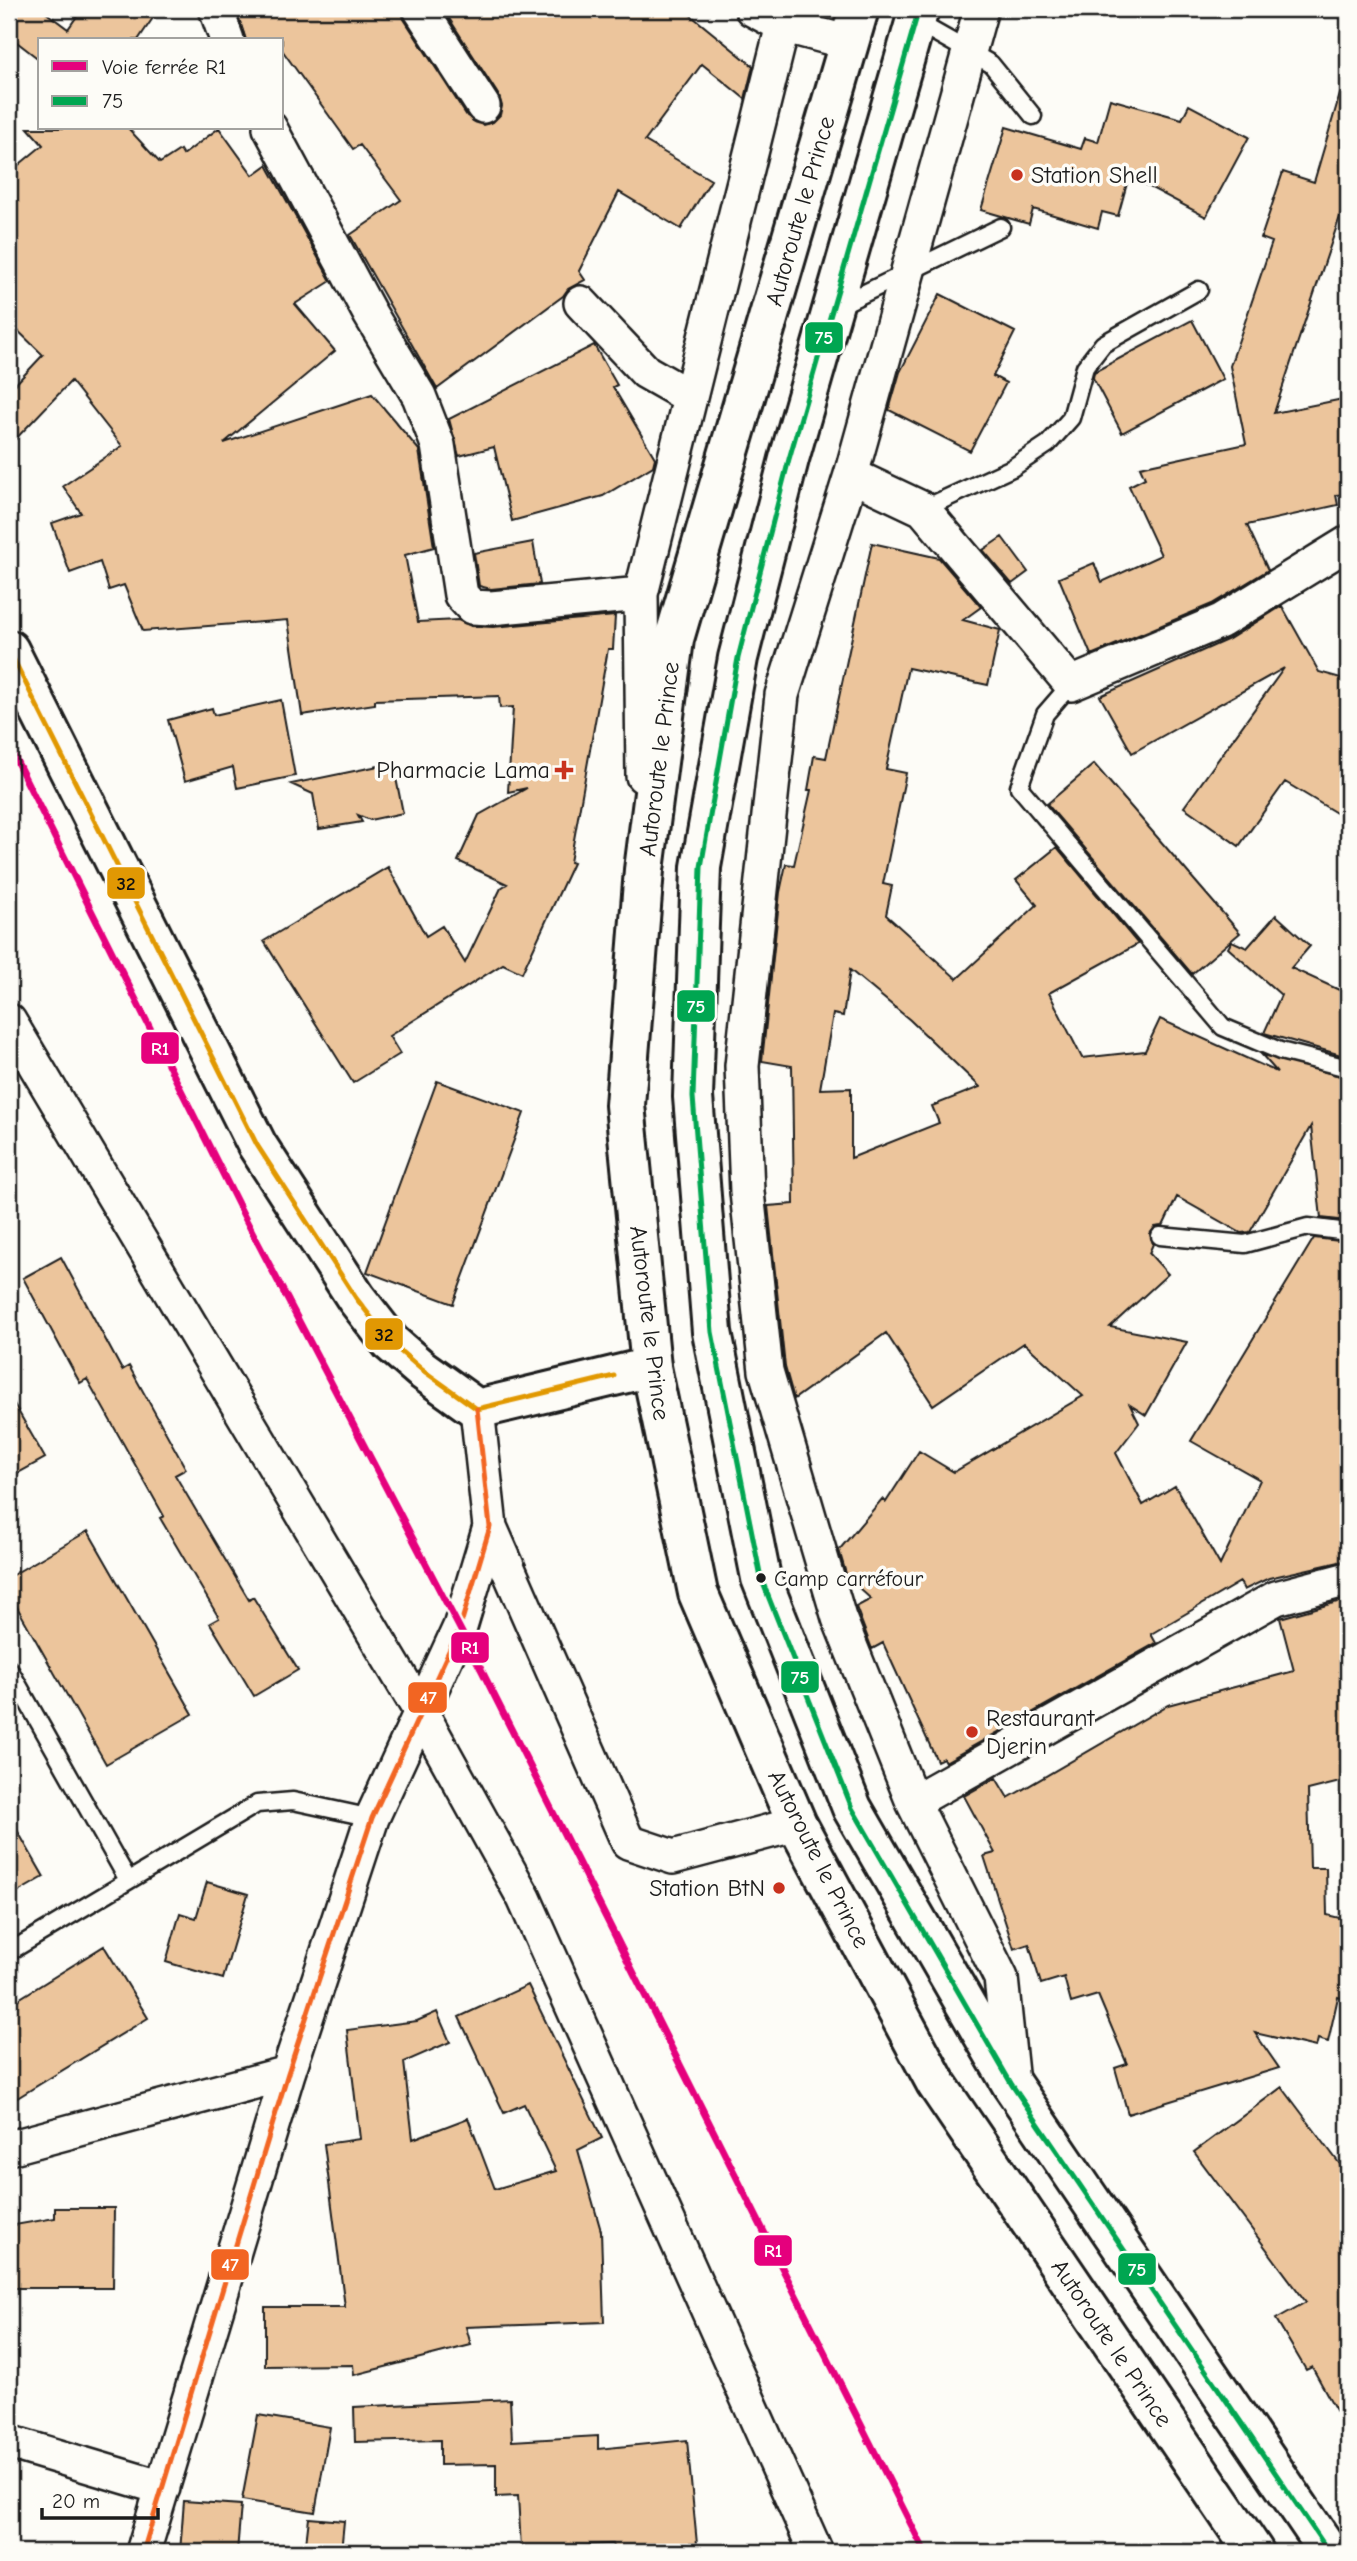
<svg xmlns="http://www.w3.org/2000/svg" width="1357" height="2561" font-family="'Comic Neue',sans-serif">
  <rect width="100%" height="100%" fill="#fdfcf7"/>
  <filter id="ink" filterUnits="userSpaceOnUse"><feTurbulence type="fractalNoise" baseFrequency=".0143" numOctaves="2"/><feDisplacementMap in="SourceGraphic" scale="14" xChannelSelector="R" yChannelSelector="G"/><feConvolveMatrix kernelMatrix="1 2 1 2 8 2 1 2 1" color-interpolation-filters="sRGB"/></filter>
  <g filter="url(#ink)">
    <path fill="#ecc59c" stroke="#1c1c1c" stroke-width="2" fill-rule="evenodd" d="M18,9H41L68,29L82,9H159L138,40H40V60L9,36V21Z
      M236,9H401L404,19L467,116L483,125L493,122L500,115L502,106L499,96L443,9H683L753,66L745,99L702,64L645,141L711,180L681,229L619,192L579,271L585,280L568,289L563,296L437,389L350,235L401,200L360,145L353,149L282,50V40H246Z
      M1340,94L1348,95V193L1274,413L1348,398V494L1336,495L1338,505L1247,525L1268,570L1212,604L1091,655L1059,578L1094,563L1102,582L1161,555L1129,486L1145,478L1140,467L1246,444L1230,366L1272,242L1261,238L1283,172L1314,182Z
      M1110,99L1182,119L1189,105L1249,137L1206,217L1129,176L1118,216L1102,212L1098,228L1033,209L1029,224L981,210L1006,127L1081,149L1085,138L1098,142Z
      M28,128H128L160,163L180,150L183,155L219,128L253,175L267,165L331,281L295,304L335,351L224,443L372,394L419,450L434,547L405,555L418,622L458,620L471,626L493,627L615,616L613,649H608L570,862L573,863L522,973L503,964L389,1036L400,1054L353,1083L264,941L388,867L426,936L442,926L465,963L501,888L507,884L458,861L479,815L527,788L508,792L513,707L500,708L499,696L375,700V704L302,715L288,620L143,631L124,585L109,590L100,562L70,573L52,523L81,513L63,486L122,446L71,381L9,446V391L43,355L9,322V173L43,145Z
      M940,294L1015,332L993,376L1006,383L970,451L889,410L900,372Z
      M1192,320L1223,379L1122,433L1093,378L1094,372Z
      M594,345L617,385L613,387L655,458L653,466L603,496L512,521L494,447L459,456L449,419Z
      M1002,537L1028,572L1012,584L983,550Z
      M533,542L540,584L491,589L479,586L474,553Z
      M872,543L939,558L981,607L963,620L1000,630L988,685L908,668L886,769L906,773L883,884L892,886L886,915L957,979L1037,905L1016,880L1057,847L1138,944L1049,993L1082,1058L1145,1051L1160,1019L1277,1072L1262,1055L1348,1078V1221L1321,1218L1311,1126L1250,1232L1241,1233L1177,1197L1163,1226L1155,1227L1150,1234L1153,1244L1149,1253L1168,1274L1110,1327L1187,1342L1146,1415L1130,1405L1139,1423L1116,1453L1143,1505L1175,1486L1220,1565L1260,1480L1191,1441L1314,1238L1348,1242V1560L1269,1578L1244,1590L1240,1582L1151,1634L1156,1643L945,1762L943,1758L937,1761L883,1643L872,1649L856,1607L871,1599L847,1577L839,1550L882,1499L886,1502L919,1451L954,1472L1083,1396L1024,1343L933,1405L886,1333L794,1399L785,1367L768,1206L794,1204L792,1066L762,1061L780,892L786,864L794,865L811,790H808L814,756L826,758ZM850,970L910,1020L980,1087L932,1106L939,1123L851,1158V1088L820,1089L833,1014L843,1016Z
      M1282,606L1319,672L1348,680V820L1285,782L1239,846L1184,807L1284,668L1132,753L1100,696L1229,639Z
      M281,700L295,776L237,788L233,767L185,781L168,720L212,708L214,715Z
      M393,763L403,813L370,820L358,815L362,822L319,829L313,794L291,784Z
      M1094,764L1240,933L1192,974L1047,804Z
      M1276,915L1310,946L1291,968L1348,994V1057L1264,1033L1281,995L1228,948L1232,941L1247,948Z
      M437,1081L524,1113L453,1304L367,1272Z
      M61,1257L122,1370L129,1366L186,1469L175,1475L249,1600L253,1597L298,1670L254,1696L210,1623L219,1618L160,1518L164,1516L87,1379L80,1383L23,1278Z
      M9,1395L45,1458L9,1478Z
      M88,1531L193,1714L106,1764L9,1593V1577Z
      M1348,1599V1780L1308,1790L1310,1868H1326L1327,1915L1348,1920V2000L1338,1997L1328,2042L1318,2039L1316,2047L1255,2033L1279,2068L1128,2114L1115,2068L1127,2064L1098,1995L1071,2003L1064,1977L1041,1984L1029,1944L1014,1949L984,1856L995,1853L964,1796L996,1778L1008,1798L1168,1705L1294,1671L1280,1618Z
      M9,1816L44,1877L9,1897Z
      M207,1882L248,1894L223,1979L166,1962L180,1913L196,1918Z
      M104,1946L148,2018L9,2103V2005Z
      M528,1985L602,2138L578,2150L601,2231L604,2322L466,2327L471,2345L354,2375L353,2365L265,2366V2307H345L324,2144L360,2139L347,2030L417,2021L437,2012L450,2042L404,2062L413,2139L468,2118L495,2189L556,2171L524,2104L504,2113L459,2017Z
      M1282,2087L1348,2175V2432L1312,2367L1306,2370L1276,2319L1306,2302L1194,2152Z
      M55,2208H114L113,2288H9V2226L55,2218Z
      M510,2399L512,2441L598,2436V2449L687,2440L697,2544L615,2552L612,2544L521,2548L518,2496L496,2497V2464L440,2465V2440L355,2442L354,2407Z
      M258,2415L330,2427L315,2512L242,2500Z
      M184,2501L241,2505L237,2552H180Z
      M309,2518L344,2521L341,2552H305Z"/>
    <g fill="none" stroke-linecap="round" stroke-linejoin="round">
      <g stroke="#1c1c1c" stroke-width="21">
        <path id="lane" d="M915,21L991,64L1033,116
          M838,306L1001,227
          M923,509L1012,468L1048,444L1071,418L1085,367L1103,344L1199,290
          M1071,684L1045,714L1019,787L1223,1027L1280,1051L1348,1068
          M1160,1236L1245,1244L1308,1227L1348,1232
          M9,1669L128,1880
          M9,1952L257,1804L293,1801L372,1818"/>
      </g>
      <g stroke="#1c1c1c" stroke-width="38">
        <path id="street" d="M216,9L227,40
          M420,9L483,106
          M752,9L782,25L850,43
          M981,9L851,475L782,695L742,1066L747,1192L766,1371L839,1618L913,1802L1001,1978L1012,2083
          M270,128L370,314L419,396L438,445L461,595L472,607L491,608L641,594
          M581,303L646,372L690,397
          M851,475L923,509L1071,684L1221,621L1348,543
          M643,776L641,594L787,9
          M9,1021L421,1712L524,1898L816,2552
          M490,1527L628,1842L673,1857L797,1824
          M913,1802L1276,1598L1348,1579
          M9,2148L288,2073
          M9,2442L163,2488
          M143,2552L288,2073L372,1818L460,1627L490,1527L477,1409"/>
      </g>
      <g stroke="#1c1c1c" stroke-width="44">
        <path id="secondary" d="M9,650L257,1145L356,1298L391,1343L421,1369L477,1409L651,1367"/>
      </g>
      <g stroke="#1c1c1c" stroke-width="44">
        <path id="primary" d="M859,9L674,639L644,870L625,1105L651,1367L698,1593L797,1824L936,2083L1254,2552
          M919,9L789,459L738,658L701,867L693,1097L712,1332L761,1578L852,1808L1012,2085L1329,2552"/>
      </g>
      <use href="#lane" stroke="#fdfcf7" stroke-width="16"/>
      <use href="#street" stroke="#fdfcf7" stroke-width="33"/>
      <use href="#secondary" stroke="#fdfcf7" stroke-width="38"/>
      <use href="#primary" stroke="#fdfcf7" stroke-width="38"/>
      <g stroke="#fdfcf7" stroke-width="10">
        <path id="bus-1" d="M919,9L789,459L738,658L701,867L693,1097L712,1332L761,1578L852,1808L1012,2085L1329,2552"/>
      </g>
      <g stroke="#fdfcf7" stroke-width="10">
        <path id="bus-2" d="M9,650L257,1145L356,1298L391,1343L421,1369L477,1409L614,1376"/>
      </g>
      <g stroke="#fdfcf7" stroke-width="10">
        <path id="bus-3" d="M143,2552L288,2073L372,1818L460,1627L490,1527L477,1409"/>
      </g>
      <use href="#bus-1" stroke="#00a651" stroke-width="5"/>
      <use href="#bus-2" stroke="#e19803" stroke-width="5"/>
      <use href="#bus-3" stroke="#f26522" stroke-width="5"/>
      <g stroke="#fdfcf7" stroke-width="12">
        <path id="rail-1" d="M9,746L246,1220L482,1671L925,2552"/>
      </g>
      <use href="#rail-1" stroke="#e5007d" stroke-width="7"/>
    </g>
  </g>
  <g fill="#c8321e" stroke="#fdfcf7" stroke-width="2.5">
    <circle cx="1017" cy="175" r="7"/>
    <path d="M560.5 759.5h7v7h7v7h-7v7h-7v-7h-7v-7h7z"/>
    <circle cx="972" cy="1732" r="7"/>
    <circle cx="779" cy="1888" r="7"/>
  </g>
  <circle fill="#1c1c1c" stroke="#fdfcf7" stroke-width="2.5" cx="761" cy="1578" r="6"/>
  <g text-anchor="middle" stroke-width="7" stroke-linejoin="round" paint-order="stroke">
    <g font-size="22" fill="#1c1c1c" stroke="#fdfcf7" text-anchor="start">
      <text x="774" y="1586">Camp carréfour</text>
    </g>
    <g font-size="24" fill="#1c1c1c" stroke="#fdfcf7" text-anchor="start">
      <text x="1031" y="183">Station Shell</text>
      <text x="550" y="778" text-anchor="end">Pharmacie Lama</text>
      <text x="986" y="1726">Restaurant<tspan x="986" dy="28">Djerin</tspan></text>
      <text x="765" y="1896" text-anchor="end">Station BtN</text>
    </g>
    <g font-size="24" fill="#1c1c1c" stroke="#fdfcf7">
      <text transform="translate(800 211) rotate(-74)" y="8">Autoroute le Prince</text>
      <text transform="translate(659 759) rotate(-83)" y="8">Autoroute le Prince</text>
      <text transform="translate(650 1323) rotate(83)" y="8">Autoroute le Prince</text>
      <text transform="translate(819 1859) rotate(63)" y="8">Autoroute le Prince</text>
      <text transform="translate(1112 2343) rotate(56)" y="8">Autoroute le Prince</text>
    </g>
  </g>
  <g stroke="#fdfcf7" stroke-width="2.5">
    <rect x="804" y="321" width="40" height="33" rx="7" fill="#00a651"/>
    <rect x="106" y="866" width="40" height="34" rx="7" fill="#e19803"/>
    <rect x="676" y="989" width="40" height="34" rx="7" fill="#00a651"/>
    <rect x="140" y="1031" width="40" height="34" rx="7" fill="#e5007d"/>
    <rect x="364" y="1317" width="40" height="34" rx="7" fill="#e19803"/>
    <rect x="450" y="1631" width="40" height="33" rx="7" fill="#e5007d"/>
    <rect x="780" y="1660" width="40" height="34" rx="7" fill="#00a651"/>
    <rect x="407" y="1681" width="41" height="33" rx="7" fill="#f26522"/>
    <rect x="753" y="2234" width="40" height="33" rx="7" fill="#e5007d"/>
    <rect x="210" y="2248" width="40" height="33" rx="7" fill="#f26522"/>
    <rect x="1117" y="2252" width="40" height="34" rx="7" fill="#00a651"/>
  </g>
  <g font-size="19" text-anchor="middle" font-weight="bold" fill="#fff">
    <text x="824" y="344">75</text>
    <text x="696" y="1013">75</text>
    <text x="160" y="1055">R1</text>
    <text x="470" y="1654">R1</text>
    <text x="800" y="1684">75</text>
    <text x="428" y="1704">47</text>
    <text x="773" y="2257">R1</text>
    <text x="230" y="2271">47</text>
    <text x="1137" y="2276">75</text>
  </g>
  <g font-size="19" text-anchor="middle" font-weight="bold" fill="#111">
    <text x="126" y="890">32</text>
    <text x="384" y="1341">32</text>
  </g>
  <rect width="1357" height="2561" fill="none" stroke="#fdfcf7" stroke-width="35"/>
  <rect x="18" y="18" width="1322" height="2526" fill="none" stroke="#1c1c1c" stroke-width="2.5" filter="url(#ink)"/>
  <rect x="38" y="38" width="245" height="91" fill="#fdfcf7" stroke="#a3a29f" stroke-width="2"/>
  <rect x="52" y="61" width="35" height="10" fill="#e5007d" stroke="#a3a29f" stroke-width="2"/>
  <text x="102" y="74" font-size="21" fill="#1c1c1c">Voie ferrée R1</text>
  <rect x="52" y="96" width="35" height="10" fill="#00a651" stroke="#a3a29f" stroke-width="2"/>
  <text x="102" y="108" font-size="21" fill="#1c1c1c">75</text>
  <path d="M42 2508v10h116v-10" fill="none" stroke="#1c1c1c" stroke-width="3.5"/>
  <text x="52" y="2508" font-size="21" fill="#1c1c1c" stroke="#fdfcf7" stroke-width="5" paint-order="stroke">20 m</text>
</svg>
